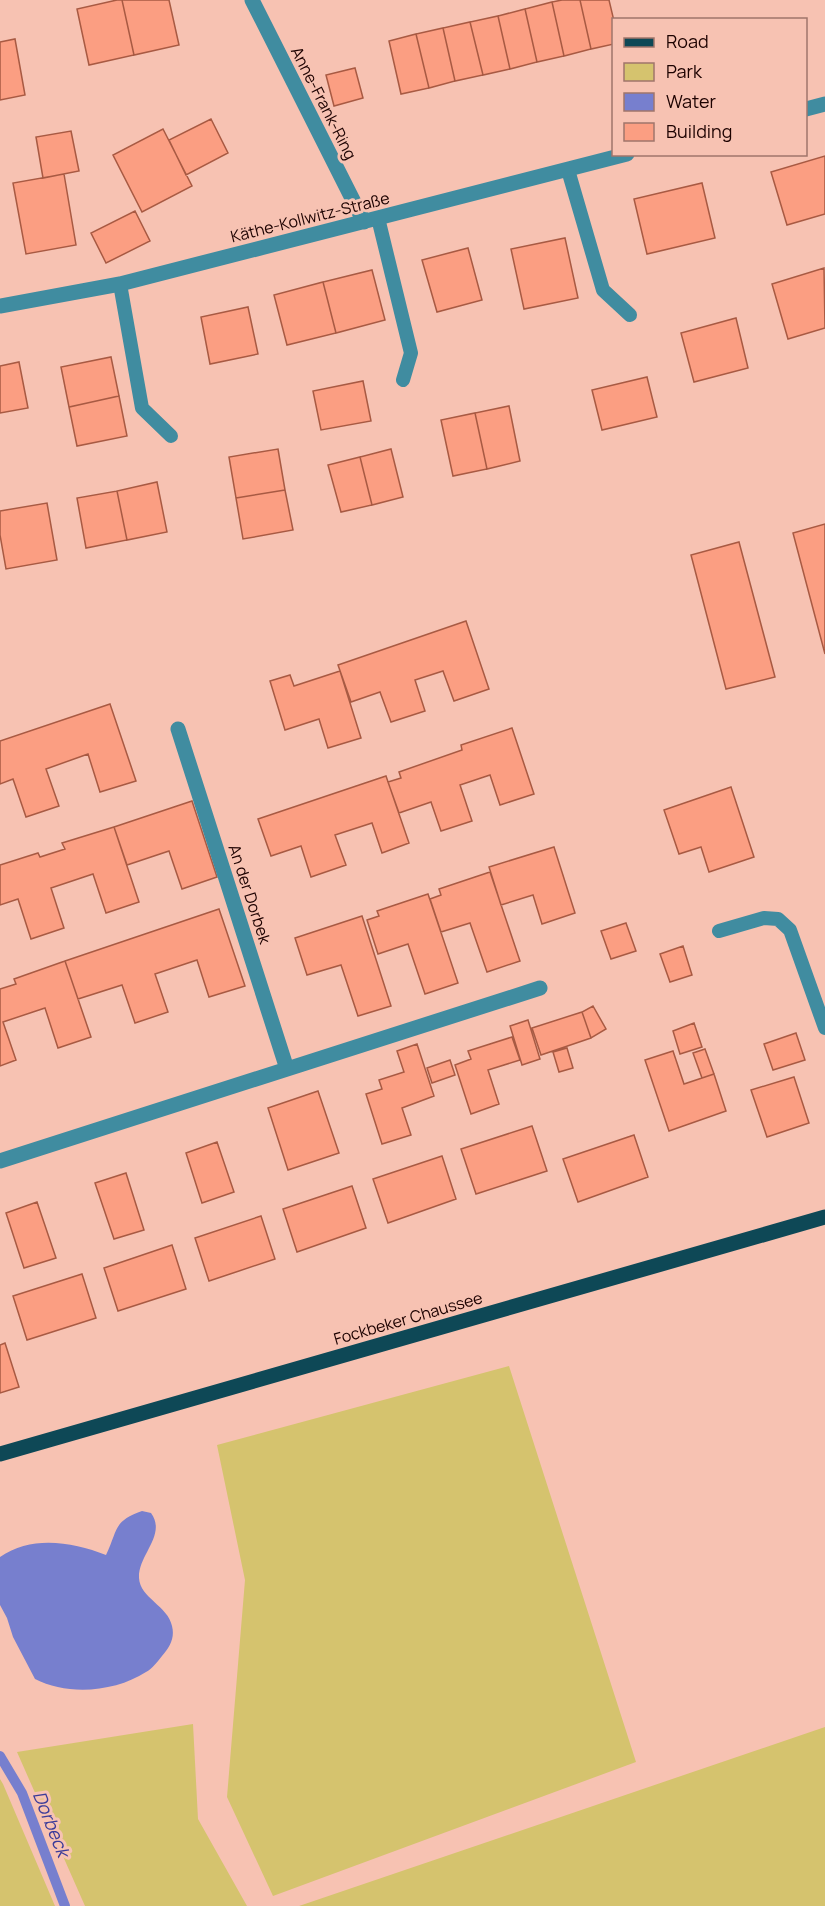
<svg xmlns="http://www.w3.org/2000/svg" width="825" height="1906" font-family="Manrope,sans-serif">
  <rect width="100%" height="100%" fill="#f7c2b2"/>
  <path fill="#d5c36e" d="M509,1366L636,1762L273,1896L227,1797L245,1580L217,1445Z
    M193,1724L198,1819L247,1906H85L17,1752Z
    M825,1727V1906H299Z
    M0,1779L3,1784L55,1906H0Z"/>
  <path fill="#777fce" d="M142,1511L151,1513C167,1535 138,1555 139,1578C140,1598 168,1606 172,1626C175,1638 170,1647 162,1656C158,1661 152,1669 146,1672C115,1692 68,1696 35,1679L13,1637L7,1618L0,1605V1557C32,1535 72,1542 106,1555C118,1530 113,1521 142,1511Z"/>
  <g fill="none" stroke-linecap="round" stroke-linejoin="round">
    <path stroke="#777fce" stroke-width="10" d="M0,1756L22,1793L65,1906"/>
  </g>
  <path fill="#fb9e82" stroke="#a85a43" stroke-width="1.5" d="M117,0H122L134,55L89,65L77,9Z
    M122,0H169L179,45L134,55Z
    M562,0H580L591,49L564,56L552,2Z
    M580,0H609L614,21V44L591,49Z
    M552,2L564,56L537,62L525,9Z
    M525,9L537,62L510,69L498,16Z
    M498,16L510,69L483,75L470,22Z
    M470,22L483,75L455,81L443,28Z
    M443,28L455,81L429,88L416,34Z
    M416,34L429,88L401,94L389,41Z
    M15,39L25,95L0,100V42Z
    M355,68L363,98L334,106L326,75Z
    M211,119L228,153L186,175L169,140Z
    M163,129L192,186L142,212L113,155Z
    M71,131L79,171L43,178L36,137Z
    M825,156V214L787,225L771,172Z
    M64,174L76,245L26,254L13,183Z
    M702,183L715,238L647,254L634,199Z
    M135,211L150,241L106,263L91,233Z
    M565,238L578,298L524,309L511,249Z
    M468,248L482,300L437,312L422,260Z
    M824,268L825,328L788,339L772,284Z
    M372,270L385,320L336,333L323,282Z
    M323,282L336,333L287,345L274,295Z
    M248,307L258,354L210,364L201,317Z
    M736,318L748,368L694,382L681,333Z
    M111,357L119,396L69,407L61,367Z
    M19,362L28,408L0,413V366Z
    M647,377L657,417L602,430L592,390Z
    M363,381L371,421L321,430L313,391Z
    M119,396L127,436L77,446L69,407Z
    M509,406L520,461L487,469L475,413Z
    M475,413L487,469L453,476L441,420Z
    M278,449L285,490L236,498L229,457Z
    M391,449L403,497L372,505L360,457Z
    M360,457L372,505L341,512L328,465Z
    M157,482L167,532L127,540L117,491Z
    M285,490L293,530L243,539L236,498Z
    M117,491L127,540L86,548L77,498Z
    M47,503L57,560L6,569L0,535V511Z
    M825,524V654L793,533Z
    M739,542L775,677L726,689L691,555Z
    M466,621L489,689L454,701L443,671L415,680L425,711L391,722L380,692L351,702L338,665Z
    M340,671L361,738L328,748L319,719L285,730L270,681L290,675L294,686Z
    M110,704L136,781L100,792L88,754L46,769L59,806L26,817L13,779L0,784V741Z
    M512,728L534,794L500,805L490,775L460,785L472,821L441,831L431,802L399,813L388,782L401,778L399,772L462,750L461,745Z
    M386,776L409,843L382,853L372,823L335,835L346,865L311,877L301,846L271,856L258,819Z
    M731,787L754,857L709,872L701,847L679,854L664,810Z
    M192,801L217,877L182,889L169,851L127,865L114,827Z
    M114,827L139,902L106,913L93,874L51,888L64,928L31,939L18,899L0,905V865L38,853L40,857L65,849L62,843Z
    M554,847L575,913L542,924L533,895L501,905L489,867Z
    M490,872L520,961L487,972L470,923L441,932L430,899L441,895L439,889Z
    M428,894L458,983L425,994L408,944L378,954L367,920L379,916L377,911Z
    M219,909L245,986L209,997L197,960L155,974L168,1012L135,1023L122,985L78,999L65,961Z
    M362,916L391,1006L358,1016L341,965L307,975L295,938Z
    M626,923L636,951L611,959L601,931Z
    M683,946L692,975L670,982L660,954Z
    M65,961L91,1037L58,1048L45,1008L3,1022L16,1060L0,1066V989L16,984L14,979Z
    M593,1006L606,1029L591,1038L582,1012Z
    M582,1012L591,1038L541,1055L532,1028Z
    M528,1020L540,1059L522,1065L510,1026Z
    M694,1023L702,1047L680,1054L673,1031Z
    M796,1033L805,1060L773,1070L764,1044Z
    M512,1037L520,1060L488,1070L499,1104L471,1114L455,1065L471,1059L468,1051Z
    M417,1044L434,1096L402,1108L411,1135L382,1144L366,1094L382,1089L379,1080L404,1072L397,1051Z
    M567,1048L573,1068L559,1072L553,1052Z
    M705,1049L714,1074L702,1078L693,1053Z
    M673,1051L684,1084L714,1074L726,1111L669,1131L645,1060Z
    M450,1060L455,1075L432,1083L427,1068Z
    M794,1077L809,1123L767,1137L751,1090Z
    M318,1091L339,1153L288,1170L268,1108Z
    M532,1126L547,1171L476,1194L461,1149Z
    M634,1135L648,1177L578,1202L563,1159Z
    M217,1142L234,1192L202,1203L186,1153Z
    M442,1156L456,1199L388,1223L373,1179Z
    M126,1173L144,1230L114,1239L95,1183Z
    M352,1186L366,1228L297,1252L283,1209Z
    M37,1202L56,1258L24,1268L6,1213Z
    M261,1216L275,1259L209,1281L195,1238Z
    M172,1245L186,1289L118,1311L104,1268Z
    M82,1274L96,1318L27,1340L13,1296Z
    M5,1343L19,1387L0,1393V1345Z"/>
  <g fill="none" stroke-linecap="round" stroke-linejoin="round">
    <path stroke="#408ca0" stroke-width="14" d="M568,170L603,290L630,315
      M378,218L411,353L403,380
      M120,284L142,408L171,436
      M719,931L764,918L778,919L790,930L825,1028"/>
    <path stroke="#408ca0" stroke-width="15" d="M252,0L364,222
      M806,109L825,104
      M0,306L120,284L627,154
      M178,729L287,1069
      M0,1161L540,988"/>
    <path stroke="#0e4856" stroke-width="15" d="M0,1454L825,1217"/>
  </g>
  <g text-anchor="middle" stroke-width="6" stroke-linejoin="round" paint-order="stroke">
    <g font-size="16" fill="#1d0200" stroke="#f7c2b2">
      <text transform="translate(324 103) rotate(63)" y="6">Anne-Frank-Ring</text>
      <text transform="translate(310 217) rotate(-14)" y="6">Käthe-Kollwitz-Straße</text>
      <text transform="translate(250 894) rotate(72)" y="6">An der Dorbek</text>
      <text transform="translate(408 1318) rotate(-16)" y="6">Fockbeker Chaussee</text>
    </g>
    <g font-size="18" font-style="italic" fill="#3b3b99" stroke="#f7c2b2">
      <text transform="translate(51 1824) rotate(68)" y="6">Dorbeck</text>
    </g>
  </g>
  <rect x="612" y="18" width="195" height="138" fill="#f7c2b2" stroke="#a0756b" stroke-width="1.5"/>
  <rect x="624" y="38" width="30" height="9" fill="#0e4856" stroke="#a0756b" stroke-width="1.5"/>
  <text x="666" y="48" font-size="18" fill="#1d0200">Road</text>
  <rect x="624" y="63" width="30" height="18" fill="#d5c36e" stroke="#a0756b" stroke-width="1.5"/>
  <text x="666" y="78" font-size="18" fill="#1d0200">Park</text>
  <rect x="624" y="93" width="30" height="18" fill="#777fce" stroke="#a0756b" stroke-width="1.5"/>
  <text x="666" y="108" font-size="18" fill="#1d0200">Water</text>
  <rect x="624" y="123" width="30" height="18" fill="#fb9e82" stroke="#a0756b" stroke-width="1.5"/>
  <text x="666" y="138" font-size="18" fill="#1d0200">Building</text>
</svg>
